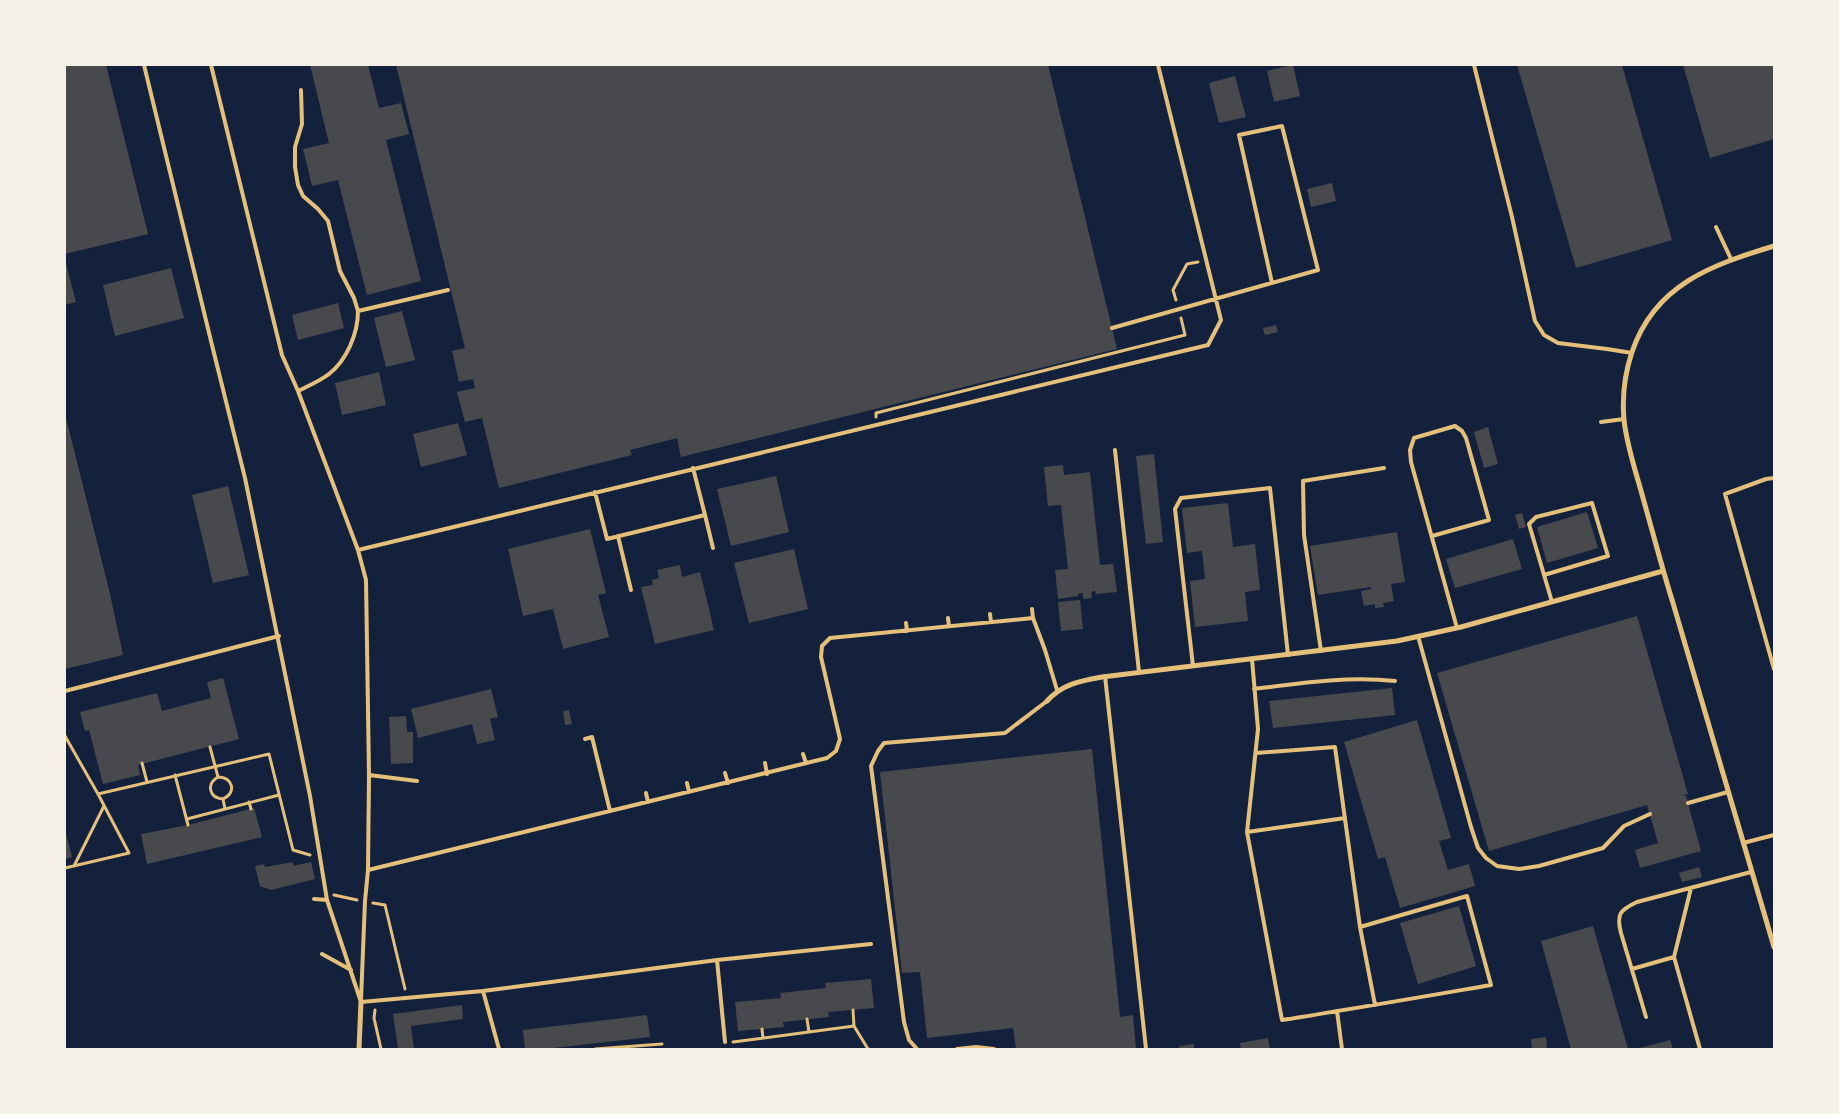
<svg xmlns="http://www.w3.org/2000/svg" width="1839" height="1114" font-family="'Titillium Web',sans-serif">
  <rect width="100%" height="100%" fill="#14213d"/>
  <path fill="#48494c" d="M65,65H106L148,234L65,254Z
    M310,65H368L379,108L401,103L409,134L386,140L421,281L367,295L338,180L312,186L303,149L329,143Z
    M396,65H1048L1117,349L681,457L677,438L630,450L632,455L499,488L482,418L465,422L457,392L475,388L473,379L459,382L452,351L465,348Z
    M1293,65L1300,96L1274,102L1267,71Z
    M1517,65H1622L1672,240L1576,268Z
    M1683,65H1774V139L1710,158Z
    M1235,76L1246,117L1219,123L1209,83Z
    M1332,183L1336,201L1311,207L1307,189Z
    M65,259L76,302L65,305Z
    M171,268L184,318L115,336L103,285Z
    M338,303L344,328L298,340L292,315Z
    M402,311L415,360L386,367L374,318Z
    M1276,325L1278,332L1265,335L1263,328Z
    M379,372L386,405L342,415L335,383Z
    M65,414L110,594L123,655L65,669Z
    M458,423L467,455L421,467L413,434Z
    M1488,427L1498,464L1484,468L1474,432Z
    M1154,454L1163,542L1146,544L1136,456Z
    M1063,465L1064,475L1090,472L1100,565L1113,564L1117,592L1096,594L1095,591L1091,592L1092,598L1083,599V593L1078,594V596L1058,599L1055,570L1068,569L1061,505L1048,506L1044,467Z
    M776,476L789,532L731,546L717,489Z
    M228,486L249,575L213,583L192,495Z
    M1228,503L1233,547L1255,544L1260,590L1245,592L1248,621L1195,627L1190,581L1205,579L1202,551L1187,553L1182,508Z
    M1587,512L1598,548L1547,563L1537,527Z
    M1522,513L1526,527L1519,529L1515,515Z
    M590,529L606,593L598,595L609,637L563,649L553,609L523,616L508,549Z
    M1397,532L1405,582L1391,584L1394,601L1383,603L1384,607L1375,608V604L1364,606L1361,591L1371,589V587L1318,595L1310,546Z
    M1513,539L1522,569L1455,588L1446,559Z
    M794,549L808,609L749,623L734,563Z
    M680,565L682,577L700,572L714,630L655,644L641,587L653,585L652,580L659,578L657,570Z
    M1080,600L1083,629L1061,631L1058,602Z
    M1637,616L1688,794L1683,795L1686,796L1701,851L1640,868L1635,850L1658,843L1647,805L1489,851L1437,673Z
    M223,678L239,739L138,765L140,775L103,784L89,730L85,731L80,712L157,693L162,711L211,698L207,682Z
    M1392,688L1395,715L1273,728L1269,701Z
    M491,689L498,717L490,719L495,740L477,744L472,724L418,738L411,709Z
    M569,710L572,724L565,725L563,711Z
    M406,716L407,732H413V763L391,764L389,717Z
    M1417,720L1451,838L1439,841L1448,870L1469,864L1475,886L1400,908L1385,857L1378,859L1344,742Z
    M1092,749L1120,1017L1133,1015L1136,1049H1016L1013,1028L927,1038L920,972L902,973L880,772Z
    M254,808L262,837L147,864L141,834L188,825Z
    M65,830L72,857L65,859Z
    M293,862V866L311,862L315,879L271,890L260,886L255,866L264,864L265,867Z
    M1699,867L1702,877L1682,882L1679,873Z
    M1459,906L1476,966L1418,984L1400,923Z
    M1593,926L1628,1049H1571L1541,941Z
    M871,979L874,1008L828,1012L829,1017L783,1022L784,1027L738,1031L735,1002L781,998L780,993L826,988L825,983Z
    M462,1005L463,1019L411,1026L414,1049H398L393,1014Z
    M647,1015L650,1037L545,1049H525L523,1030Z
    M1546,1037L1547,1049H1532L1531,1039Z
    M1268,1038L1270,1049H1241L1240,1043Z
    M1670,1040L1673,1049H1640V1048Z
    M1194,1044V1049H1180L1179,1046Z"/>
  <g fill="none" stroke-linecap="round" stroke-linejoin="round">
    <path stroke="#e5c07b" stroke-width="3" d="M1176,300L1173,290L1187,264L1198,262
      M876,417V413L1185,335L1181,318
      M65,736L98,794L269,754L293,850L310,855
      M210,747L218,777C233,777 237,793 223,799L225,809
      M142,763L147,782
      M175,775L188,825
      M218,777C206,784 209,798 223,799
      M249,802L251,809
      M187,819L279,795
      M74,866L104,806
      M65,868L129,853L98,794
      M334,895L357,900
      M373,903L385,905L405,989
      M375,1010L374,1018L381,1049
      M807,1019L809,1032
      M854,1026L868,1049
      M762,1029L763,1038
      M733,1042L854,1026L853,1010
      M595,1049L662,1044"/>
    <path stroke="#e5c07b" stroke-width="4" d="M144,65L211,341L245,478L310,796L327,900L361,1002
      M211,65L282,355L298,391L358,550L366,580L369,775L368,870L365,901L361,1000
      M1474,65L1512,217L1535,321L1544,335L1558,343L1607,349L1632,353
      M301,90L302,124L295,147V167L298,185L303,196L318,209L328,221L340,271L354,298L358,311
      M1716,227L1731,259
      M1112,328C1180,309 1249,290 1318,270L1282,126L1239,135L1272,283
      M298,391C308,386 320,381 329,374C347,360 358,333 358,311L448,290
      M1601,422L1624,419
      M1115,450L1139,672
      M1774,478L1766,479L1725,494L1774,669
      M595,492L607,539L705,515L693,468
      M705,515L713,548
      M618,536L631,590
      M1432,536L1489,520L1466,438L1462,431L1455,426L1414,438L1410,450L1411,462L1457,628
      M358,550L1208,345L1221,320L1158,65
      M1544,575L1608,556L1592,503L1536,517L1529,524L1552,602
      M1032,609L1033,618
      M990,614L991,622
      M948,618L949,626
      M906,623L907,631
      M1418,636L1471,827L1478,848L1486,858L1497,866L1519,869L1539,866L1603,848L1624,826L1650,814
      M1321,651L1304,535L1303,481L1384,468
      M1252,659L1258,729L1247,832L1282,1020C1352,1009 1421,997 1491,985L1467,896L1360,927L1375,1005
      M1193,666L1175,509L1181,498L1270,488L1288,655
      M1105,676L1146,1049
      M1254,689C1301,683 1348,676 1395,681
      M65,691L279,636
      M585,739L592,737L610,811
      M1256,753L1335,747L1360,927
      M803,754L806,763
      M765,763L767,774
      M725,773L728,783
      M369,775L417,781
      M687,783L689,792
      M646,793L648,802
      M1688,803L1728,792
      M1247,832L1345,818
      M1743,843L1774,835
      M368,870L827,758L836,751L840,739L821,657L822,646L830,638L1033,618L1045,650L1057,690
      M1691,888L1674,957L1700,1049
      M314,899L327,900
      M322,954L351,970
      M717,960L725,1042
      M1632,969L1674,957
      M483,991L499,1049
      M361,1002L483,991L717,960L871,944
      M1337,1011L1342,1049
      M1646,1017L1621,933C1616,914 1620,910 1637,902L1751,872
      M917,1049L909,1040L904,1022L871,766L878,751L884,743L1005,733L1047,701
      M957,1049L976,1047L994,1049"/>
    <path stroke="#e5c07b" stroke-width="5" d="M1774,246C1712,265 1655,284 1632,352C1625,373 1622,398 1624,420C1627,447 1636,472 1643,498C1653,533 1662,568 1673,603C1706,718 1741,832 1774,947
      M1047,701C1062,684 1080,681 1102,677L1397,641L1461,627L1663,571
      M359,1049L361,1002"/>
  </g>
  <rect width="1839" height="1114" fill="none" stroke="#f6f1e7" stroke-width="132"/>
</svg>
